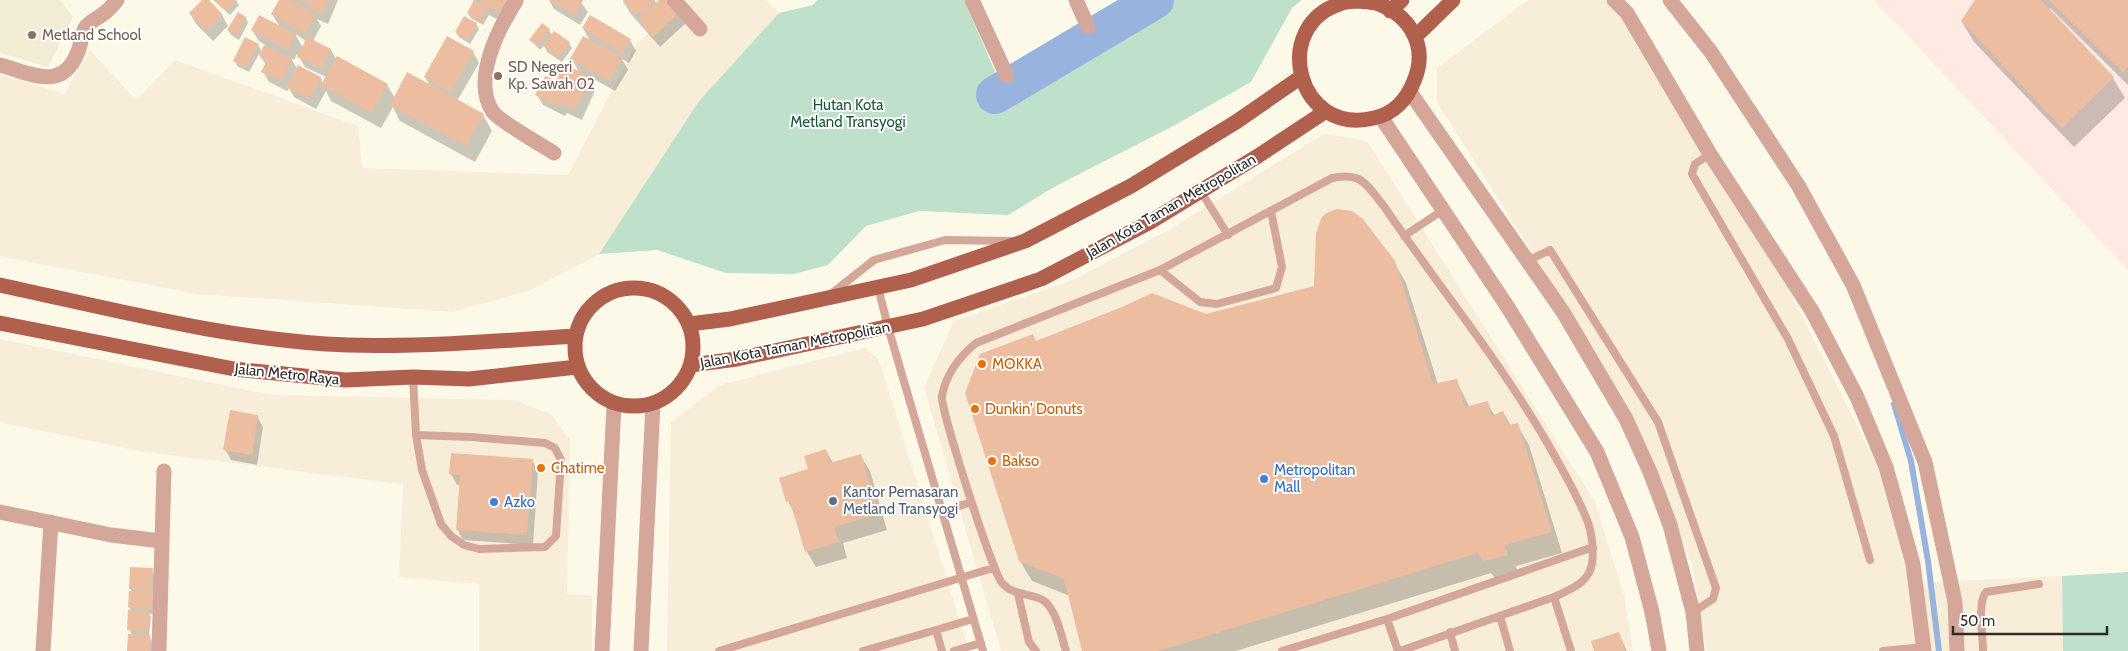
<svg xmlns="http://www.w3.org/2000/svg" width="2128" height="651" font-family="Cabin,sans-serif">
  <rect width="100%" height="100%" fill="#fdf9e9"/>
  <path fill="#f8edd8" d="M688,0H766L779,13L699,101L599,254L531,290L453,312L197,294L0,256V74L64,94L90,50L136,100L175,60L358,126L362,168L568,175L636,44Z
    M1528,0H1626L1767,246L1877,465L1909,583L2062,576L2063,651H1707L1692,565L1648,449L1602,363L1437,102V68Z
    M1324,134L1367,141L1595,502L1624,595L1633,651H1001L924,387L954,321L1073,280L1170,229Z
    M0,339L271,395L514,400L551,414L570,440L567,594L592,596V651H479V584L399,577L403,484L139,451L0,422Z
    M865,348L879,360L969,651H667L671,422L720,385Z"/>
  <path fill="#feeae2" d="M1874,0H2128V270Z"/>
  <path fill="#f2ecd5" d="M0,0H60L73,17L48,67L0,53Z"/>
  <path fill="#bfe1cc" d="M817,0H964L1010,106L1168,0H1302L1292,8L1251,82L1175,125L1054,187L1008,215L919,211L866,226L828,265L794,274L726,273L657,250L599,254L699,101L779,13L813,5Z
    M2128,572V651H2063L2062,576Z"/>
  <path fill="#0003" fill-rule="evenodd" d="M204,0H207L222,15L228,26L213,41L196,24L190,13Z
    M213,0H236L239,5L230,15Z
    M281,0H338L328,24L317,19L321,26L313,41L331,50L336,59L387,85L395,98L430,86L425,77L473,52L479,63L457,101L483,115L492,131L475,162L400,121L393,107L381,128L331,101L326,91L316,109L294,97L289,88L287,91L269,82L263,72L266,65L259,54L249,72L237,66L235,61L258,45L262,52L265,45L259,41L252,30L280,27L272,14ZM295,34L306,41L303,48ZM297,54L305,67L326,77L323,83L321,78L298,67L297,69L291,58L294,60Z
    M473,0H522L524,2L510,26L489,15L483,25L471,18L468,13L475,1Z
    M549,0H579L588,12L580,25L554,9Z
    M623,0H654L657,4L661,0L687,22L660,47L630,13Z
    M1977,0H2128V85L2050,8L2048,10L2113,78L2125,98L2074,147L1974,42L1962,22Z
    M238,14L246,18L248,23L239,40L231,35L228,30Z
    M476,24L479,29L470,44L459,37L456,32Z
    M583,28L630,40L636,51L629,63L622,59L628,70L615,91L590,77L596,88L582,120L567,113L565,116L543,105L537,95L579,72L572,59L590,41Z
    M549,30L552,35L569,43L572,48L562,62L547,52L544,45L540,50L531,40Z
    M1394,262L1406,283L1438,384L1456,380L1470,408L1487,403L1495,416L1503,412L1511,426L1517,425L1529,445L1562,553L1516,566L1519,576L1497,581L1491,573L1236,651H1083L1070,596L1032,581L1020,561L1036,342L1206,315L1316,287Z
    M257,416L263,427L257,465L231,460L225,449Z
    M826,451L833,463L860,455L870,471L887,530L843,543L847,558L816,567L807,552L796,517L788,501L809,470Z
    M532,460L538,471L533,545L463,540L457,529L460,485H457L451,474Z
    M152,570L158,580L154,614H149L151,617L149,635L152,641V651H128L132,635L129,629L131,611L129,607L130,593H133L130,589Z
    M1619,634L1627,651H1595Z"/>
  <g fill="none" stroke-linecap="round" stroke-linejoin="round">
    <path stroke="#97b3de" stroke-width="6" d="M1894,404L1911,461L1928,561L1939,651"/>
    <path stroke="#97b3de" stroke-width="38" d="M995,95L1155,0"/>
  </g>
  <path fill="#edbda0" d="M202,0H209L223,15L206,31L189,13Z
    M214,0H236L226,11Z
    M279,0H290L316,15L305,34L271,14Z
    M299,0H328L322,14L309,8L310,5Z
    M474,0L487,8L480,21L467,13Z
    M482,0H513L504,16L480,3Z
    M550,0H582L583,1L574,15Z
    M625,0H655L643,14L640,11L635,15L623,2Z
    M659,0H672L682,10L653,37L638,20Z
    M1975,0H2041L2114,77L2062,128L1961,21Z
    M2049,0H2128V67L2123,72Z
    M238,12L246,17L236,36L227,30Z
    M259,15L296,34L288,50L251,30Z
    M590,15L631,39L622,53L582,28Z
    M464,16L477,23L467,40L455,32Z
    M542,23L550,29L537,46L529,40Z
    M554,31L570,42L559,58L543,46Z
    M447,36L474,51L450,92L424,77Z
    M583,36L623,58L609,81L570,59Z
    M245,37L259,44L246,68L233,61Z
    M307,37L331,49L322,69L297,57Z
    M264,45L292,58L281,81L261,72L267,60L259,56Z
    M337,56L388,84L372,113L321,85Z
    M564,64L591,77L575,110L560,103L559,106L535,95L545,76L556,81Z
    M298,65L321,77L310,99L286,87Z
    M407,72L484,114L466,146L390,105Z
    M1338,209L1352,211L1363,219L1395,261L1433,384L1457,379L1465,407L1488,401L1491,416L1503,411L1508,425L1518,423L1552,532L1505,545L1508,555L1484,561L1478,553L1158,651H1082L1064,579L1019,561L965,393L980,354L1033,334L1036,341L1122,307L1152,293L1206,314L1314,286L1316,233L1322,217L1328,212Z
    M230,410L258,415L252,455L223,450Z
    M826,449L830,463L861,454L879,514L834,527L839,542L805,552L790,501L786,502L779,478L808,469L804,456Z
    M451,453L533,459L527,535L456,530L460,475L449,474Z
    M130,567L153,568L151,590L129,589Z
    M129,591L153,593L151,609L128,607Z
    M128,610L149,611L148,631L127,630Z
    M1619,632L1625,651H1594L1591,641Z
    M128,634L150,635L149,651H127Z"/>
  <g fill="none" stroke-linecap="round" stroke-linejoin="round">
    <path stroke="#d5a79b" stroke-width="8" d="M1710,154L1695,164L1692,174L1788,339L1834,436L1870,560
      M1200,190L1228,235
      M1404,236L1443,210
      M1527,261L1550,250L1658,422L1716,588L1713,599L1693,612
      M1160,270L1200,302L1217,304L1276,288L1282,267L1271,211
      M878,287L888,327L983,651
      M831,294L874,260L945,240L1011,241
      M413,377L416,435L471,437L545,443L555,448L561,460L556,536L545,547L479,549L464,545L451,536L441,524L422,470L416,435
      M942,512L971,502
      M1018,594L1029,642L1036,651
      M1554,597L1571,651
      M1500,616L1510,651
      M1387,619L1593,547
      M936,630L973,619
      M1450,632L1455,651
      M719,651L993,568
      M863,651L936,630L942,651
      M954,651L981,643
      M1066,651C1061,636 1057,610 1043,600C1031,593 1013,596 1002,583C992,571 940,408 942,396C946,373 959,357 976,343L1160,270L1332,178C1362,172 1366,184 1383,205C1436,283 1497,357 1545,439C1560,465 1576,492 1587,520C1592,532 1594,551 1592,564C1589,583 1569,590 1554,597L1400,651
      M1282,651L1387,619L1398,651
      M1883,651L1924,647
      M1983,651C1983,636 1977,603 1986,592L2039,584"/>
    <path stroke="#d5a79b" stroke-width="15" d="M516,0C499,28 471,80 493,112C498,120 543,146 554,153
      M674,0L700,29
      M972,0L1007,76
      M1076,0L1088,27
      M1614,0L1627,13L1710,154L1812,311L1857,397L1886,467L1913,564L1924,651
      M1670,0L1711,52L1798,185L1853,285L1925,462L1955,602L1957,651
      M0,65C29,73 61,92 77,54C81,46 81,36 85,28C90,21 97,19 103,14C109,10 113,5 117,0
      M0,512L111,535L161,541
      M43,651L51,522
      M159,651L164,471"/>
    <path stroke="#d5a79b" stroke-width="15" d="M1410,92L1563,312L1626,419L1650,472L1670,525L1693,612L1697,651
      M1381,117L1507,306L1597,452L1632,537L1652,612L1659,651
      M602,651L614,404
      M641,651L653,404"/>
    <path stroke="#b1604d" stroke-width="15" d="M1361,1C1367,2 1374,2 1379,4C1412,17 1428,48 1414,81C1407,99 1394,114 1374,118C1297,137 1269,25 1342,3C1348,1 1355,1 1361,1Z
      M1390,11L1402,0
      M1416,36L1453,0
      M0,285C112,309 233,341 348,345C423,347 500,341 575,336
      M575 347a59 59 0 1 1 118 0a59 59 0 1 1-118 0Z
      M0,323L234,369L345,380L413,377L469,379L577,367
      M689,324L730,319L911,280L1025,241L1131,186L1236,122L1301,77
      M691,365L737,359L923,319L1041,279L1150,222L1258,156L1326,111"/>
  </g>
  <g fill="#8d6e63" stroke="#fff" stroke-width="2">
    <circle cx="32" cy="35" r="5"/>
    <circle cx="498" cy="76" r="5"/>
  </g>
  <g fill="#e8710a" stroke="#fff" stroke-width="2">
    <circle cx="982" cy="364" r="5"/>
    <circle cx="975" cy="409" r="5"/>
    <circle cx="992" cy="461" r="5"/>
    <circle cx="541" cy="468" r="5"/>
  </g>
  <g fill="#3f7fe0" stroke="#fff" stroke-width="2">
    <circle cx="1264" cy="479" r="5"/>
    <circle cx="494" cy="502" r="5"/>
  </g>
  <circle fill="#5c6f8a" stroke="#fff" stroke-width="2" cx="833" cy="501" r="5"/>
  <g text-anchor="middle" stroke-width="4" stroke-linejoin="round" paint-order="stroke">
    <g font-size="15" fill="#785e54" stroke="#fff" text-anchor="start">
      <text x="42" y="40">Metland School</text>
      <text x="508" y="72">SD Negeri<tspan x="508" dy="17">Kp. Sawah 02</tspan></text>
    </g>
    <g font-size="15" fill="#1b5638" stroke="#fff">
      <text x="848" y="110">Hutan Kota<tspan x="848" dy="17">Metland Transyogi</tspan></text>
    </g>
    <g font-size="15" fill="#2d2c26" stroke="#fff">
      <text transform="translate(1171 206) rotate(-30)" y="5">Jalan Kota Taman Metropolitan</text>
      <text transform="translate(795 345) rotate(-11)" y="5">Jalan Kota Taman Metropolitan</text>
      <text transform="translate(287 374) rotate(6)" y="5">Jalan Metro Raya</text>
    </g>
    <g font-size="15" fill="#c56008" stroke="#fff" text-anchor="start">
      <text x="992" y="369">MOKKA</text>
      <text x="985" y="414">Dunkin' Donuts</text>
      <text x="1002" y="466">Bakso</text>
      <text x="551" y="473">Chatime</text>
    </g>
    <g font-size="15" fill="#366cbe" stroke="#fff" text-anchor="start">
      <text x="1274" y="475">Metropolitan<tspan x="1274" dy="17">Mall</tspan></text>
      <text x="504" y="507">Azko</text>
    </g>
    <g font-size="15" fill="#4e5e75" stroke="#fff" text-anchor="start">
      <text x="843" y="497">Kantor Pemasaran<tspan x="843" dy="17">Metland Transyogi</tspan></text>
    </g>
  </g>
  <path d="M1953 626v8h154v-8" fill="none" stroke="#2d2c26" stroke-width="2.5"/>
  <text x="1960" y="626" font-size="15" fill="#2d2c26" stroke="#ffffff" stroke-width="4" paint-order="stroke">50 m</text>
</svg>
